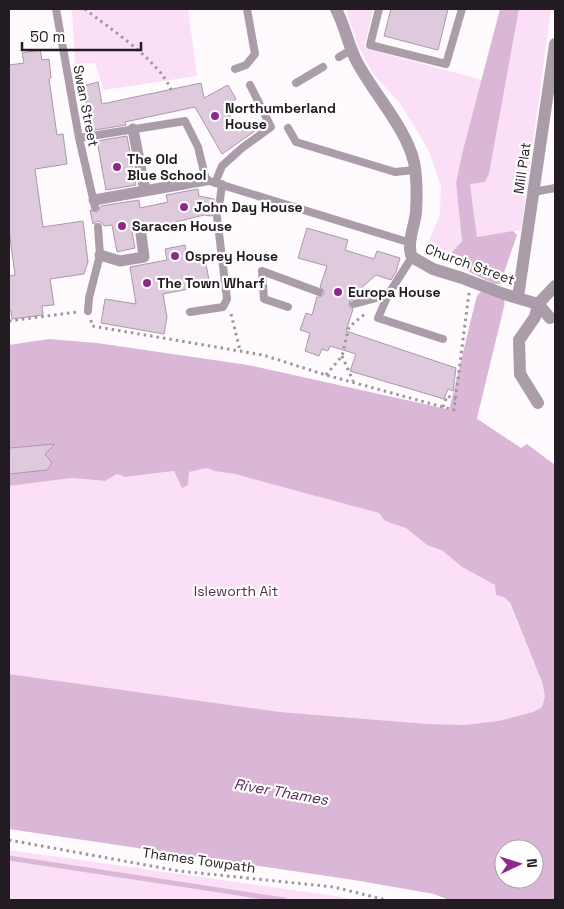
<svg xmlns="http://www.w3.org/2000/svg" width="564" height="909" font-family="'Space Grotesk',sans-serif">
  <rect width="100%" height="100%" fill="#fefafd"/>
  <path fill="#fadff7" d="M72,9H188L197,76L104,90L95,63L75,64Z
    M346,9H373L364,48L482,80L462,154L456,183L462,241L451,253L428,243L440,215L441,187L429,151L400,103L373,74L357,43Z
    M519,9H551L521,230L477,237L470,183L485,182L489,174Z
    M207,468L214,471L235,474L290,488L379,513L385,521L406,528L427,545L443,551L462,567L495,585L509,603L542,682L545,696L542,707L533,712L498,721L465,725L428,724L280,712L9,674V486L72,478L105,481L117,474L125,477L175,471L182,487L188,485L189,472Z
    M9,850L335,896L355,900H9Z"/>
  <path fill="#dbb7d7" fill-rule="evenodd" d="M500,9H519L489,174L485,182L470,184L477,237L513,231L517,235L500,284H494L445,260L462,241L456,183L462,154Z
    M49,339L97,343L248,365L451,410L476,418L521,448L527,444L555,465V900H449L434,894L354,880L9,829V674L280,712L428,724L465,725L498,721L533,712L542,707L545,696L542,682L510,603L504,597L496,595L495,585L462,567L443,551L427,545L406,528L385,521L379,513L235,474L214,471L207,468L189,472L188,485L182,488L174,471L125,477L117,474L105,481L72,478L9,486V345ZM504,849H534V879H504Z"/>
  <g fill="none" stroke-linecap="round" stroke-linejoin="round">
    <path stroke="#dbb7d7" stroke-width="5" d="M9,858L284,900"/>
    <path stroke="#dbb7d7" stroke-width="29" d="M451,450L463,414L490,303"/>
  </g>
  <path fill="#decadc" stroke="#ab98a9" d="M391,9H448L438,50L384,36Z
    M40,50L42,60L49,59L51,78L49,79L57,135L63,134L67,164L35,169L43,227L83,221L88,262L84,274L50,279L54,305L42,306L43,315L12,319L11,311H9V276L15,275L9,230V65L24,63L22,53Z
    M98,82L102,104L201,83L204,98L228,85L236,99L224,106L238,130L251,123L255,131L222,154L195,107L125,122L126,125L95,130V128L92,129L83,86Z
    M127,136L136,185L106,190L97,141Z
    M198,189L199,196L214,199L216,204L221,205L219,212H214L212,216L204,215L147,229L141,227L137,228L132,232L135,248L117,252L112,225L104,226L102,223L98,221L93,224L90,210L97,212L101,206L139,200L140,208L168,202L166,195Z
    M307,228L348,240L345,250L374,259L377,251L400,258L396,272L391,280L376,275L358,291L356,298L350,300L349,306L353,309L346,331L456,368L453,391L448,389L444,399L350,371L356,354L330,346L328,351L322,349L319,356L305,351L310,333L300,330L306,313L312,315L317,297H320L324,294V291L320,287L327,266L298,258Z
    M185,245L187,258L204,254L210,285L163,294L167,317L164,334L101,323L105,299L136,304L130,267L167,260L165,249Z
    M55,444L45,454L52,463L47,470L9,474V448Z"/>
  <g fill="none" stroke-linecap="round" stroke-linejoin="round">
    <path stroke="#9d979c" stroke-width="3" stroke-dasharray="2.5 4" stroke-linecap="butt" d="M85,9C110,29 160,61 171,90
      M231,314L239,346V350
      M91,320L92,326L263,355L326,375L454,410L469,293
      M9,321L77,312
      M342,356L353,381
      M326,375L342,356L349,327L366,313
      M443,407L447,396L456,399
      M9,840L179,871L334,887L386,900"/>
    <path stroke="#ab9ca9" stroke-width="8" d="M56,9L79,138L95,207
      M379,9L370,45L446,64L462,9
      M339,57L351,50
      M235,69L246,65L255,54L247,9
      M296,83L323,67
      M288,128L296,142L395,172L415,170
      M79,138L185,121L198,147L206,180L411,243
      M215,183L222,166L242,148L271,127L250,85
      M533,192L555,188
      M220,200L222,184
      M412,257L388,295L378,318L443,339
      M354,304L388,295
      M288,307L264,299L262,271L319,292
      M88,311L89,298L100,255L98,227
      M190,312L223,307L227,299L217,217"/>
    <path stroke="#ab9ca9" stroke-width="11" d="M133,129L145,191
      M94,200L206,180
      M100,255L120,261L144,257L141,234"/>
    <path stroke="#ab9ca9" stroke-width="12" d="M336,9C345,26 348,45 357,62C374,94 406,128 414,162C417,178 417,196 416,212C415,225 406,244 412,257L433,269L462,278L504,294L538,304L550,318
      M518,297L555,44
      M538,403L520,374L519,340L535,317L538,304L555,286"/>
  </g>
  <g fill="#90278b" stroke="#fff" stroke-width="2">
    <circle cx="215" cy="116" r="5"/>
    <circle cx="117" cy="167" r="5"/>
    <circle cx="184" cy="207" r="5"/>
    <circle cx="122" cy="226" r="5"/>
    <circle cx="175" cy="256" r="5"/>
    <circle cx="147" cy="283" r="5"/>
    <circle cx="338" cy="292" r="5"/>
  </g>
  <g text-anchor="middle" stroke-width="4.5" stroke-linejoin="round" paint-order="stroke">
    <g font-size="14" fill="#221b21" stroke="#fff">
      <text transform="translate(86 106) rotate(79)" y="5">Swan Street</text>
      <text transform="translate(522 168) rotate(-82)" y="5">Mill Plat</text>
      <text transform="translate(470 264) rotate(20)" y="5">Church Street</text>
      <text transform="translate(199 860) rotate(8)" y="5">Thames Towpath</text>
    </g>
    <g font-size="14" font-weight="bold" fill="#221b21" stroke="#fff" text-anchor="start">
      <text x="225" y="113">Northumberland<tspan x="225" dy="16">House</tspan></text>
      <text x="127" y="164">The Old<tspan x="127" dy="16">Blue School</tspan></text>
      <text x="194" y="212">John Day House</text>
      <text x="132" y="231">Saracen House</text>
      <text x="185" y="261">Osprey House</text>
      <text x="157" y="288">The Town Wharf</text>
      <text x="348" y="297">Europa House</text>
    </g>
    <g font-size="14" fill="#562a53" stroke="#fff">
      <text x="236" y="596">Isleworth Ait</text>
    </g>
    <g font-size="15" font-style="italic" fill="#592d56" stroke="#fff">
      <text transform="translate(281 792) rotate(10)" y="5">River Thames</text>
    </g>
  </g>
  <rect width="564" height="909" fill="none" stroke="#221b21" stroke-width="20"/>
  <g transform="translate(519 864) rotate(86)"><circle r="24" fill="#ffffff" stroke="#a7a4a6"/>
  <path d="M0-4L9 19L0 12L-9 19Z" fill="#90278b"/>
  <text y="-8" font-size="14" font-weight="bold" text-anchor="middle" fill="#221b21">N</text>
  </g>
  <path d="M22 42v8h119v-8" fill="none" stroke="#221b21" stroke-width="2.5"/>
  <text x="30" y="42" font-size="15" fill="#221b21" stroke="#ffffff" stroke-width="4" paint-order="stroke">50 m</text>
</svg>
